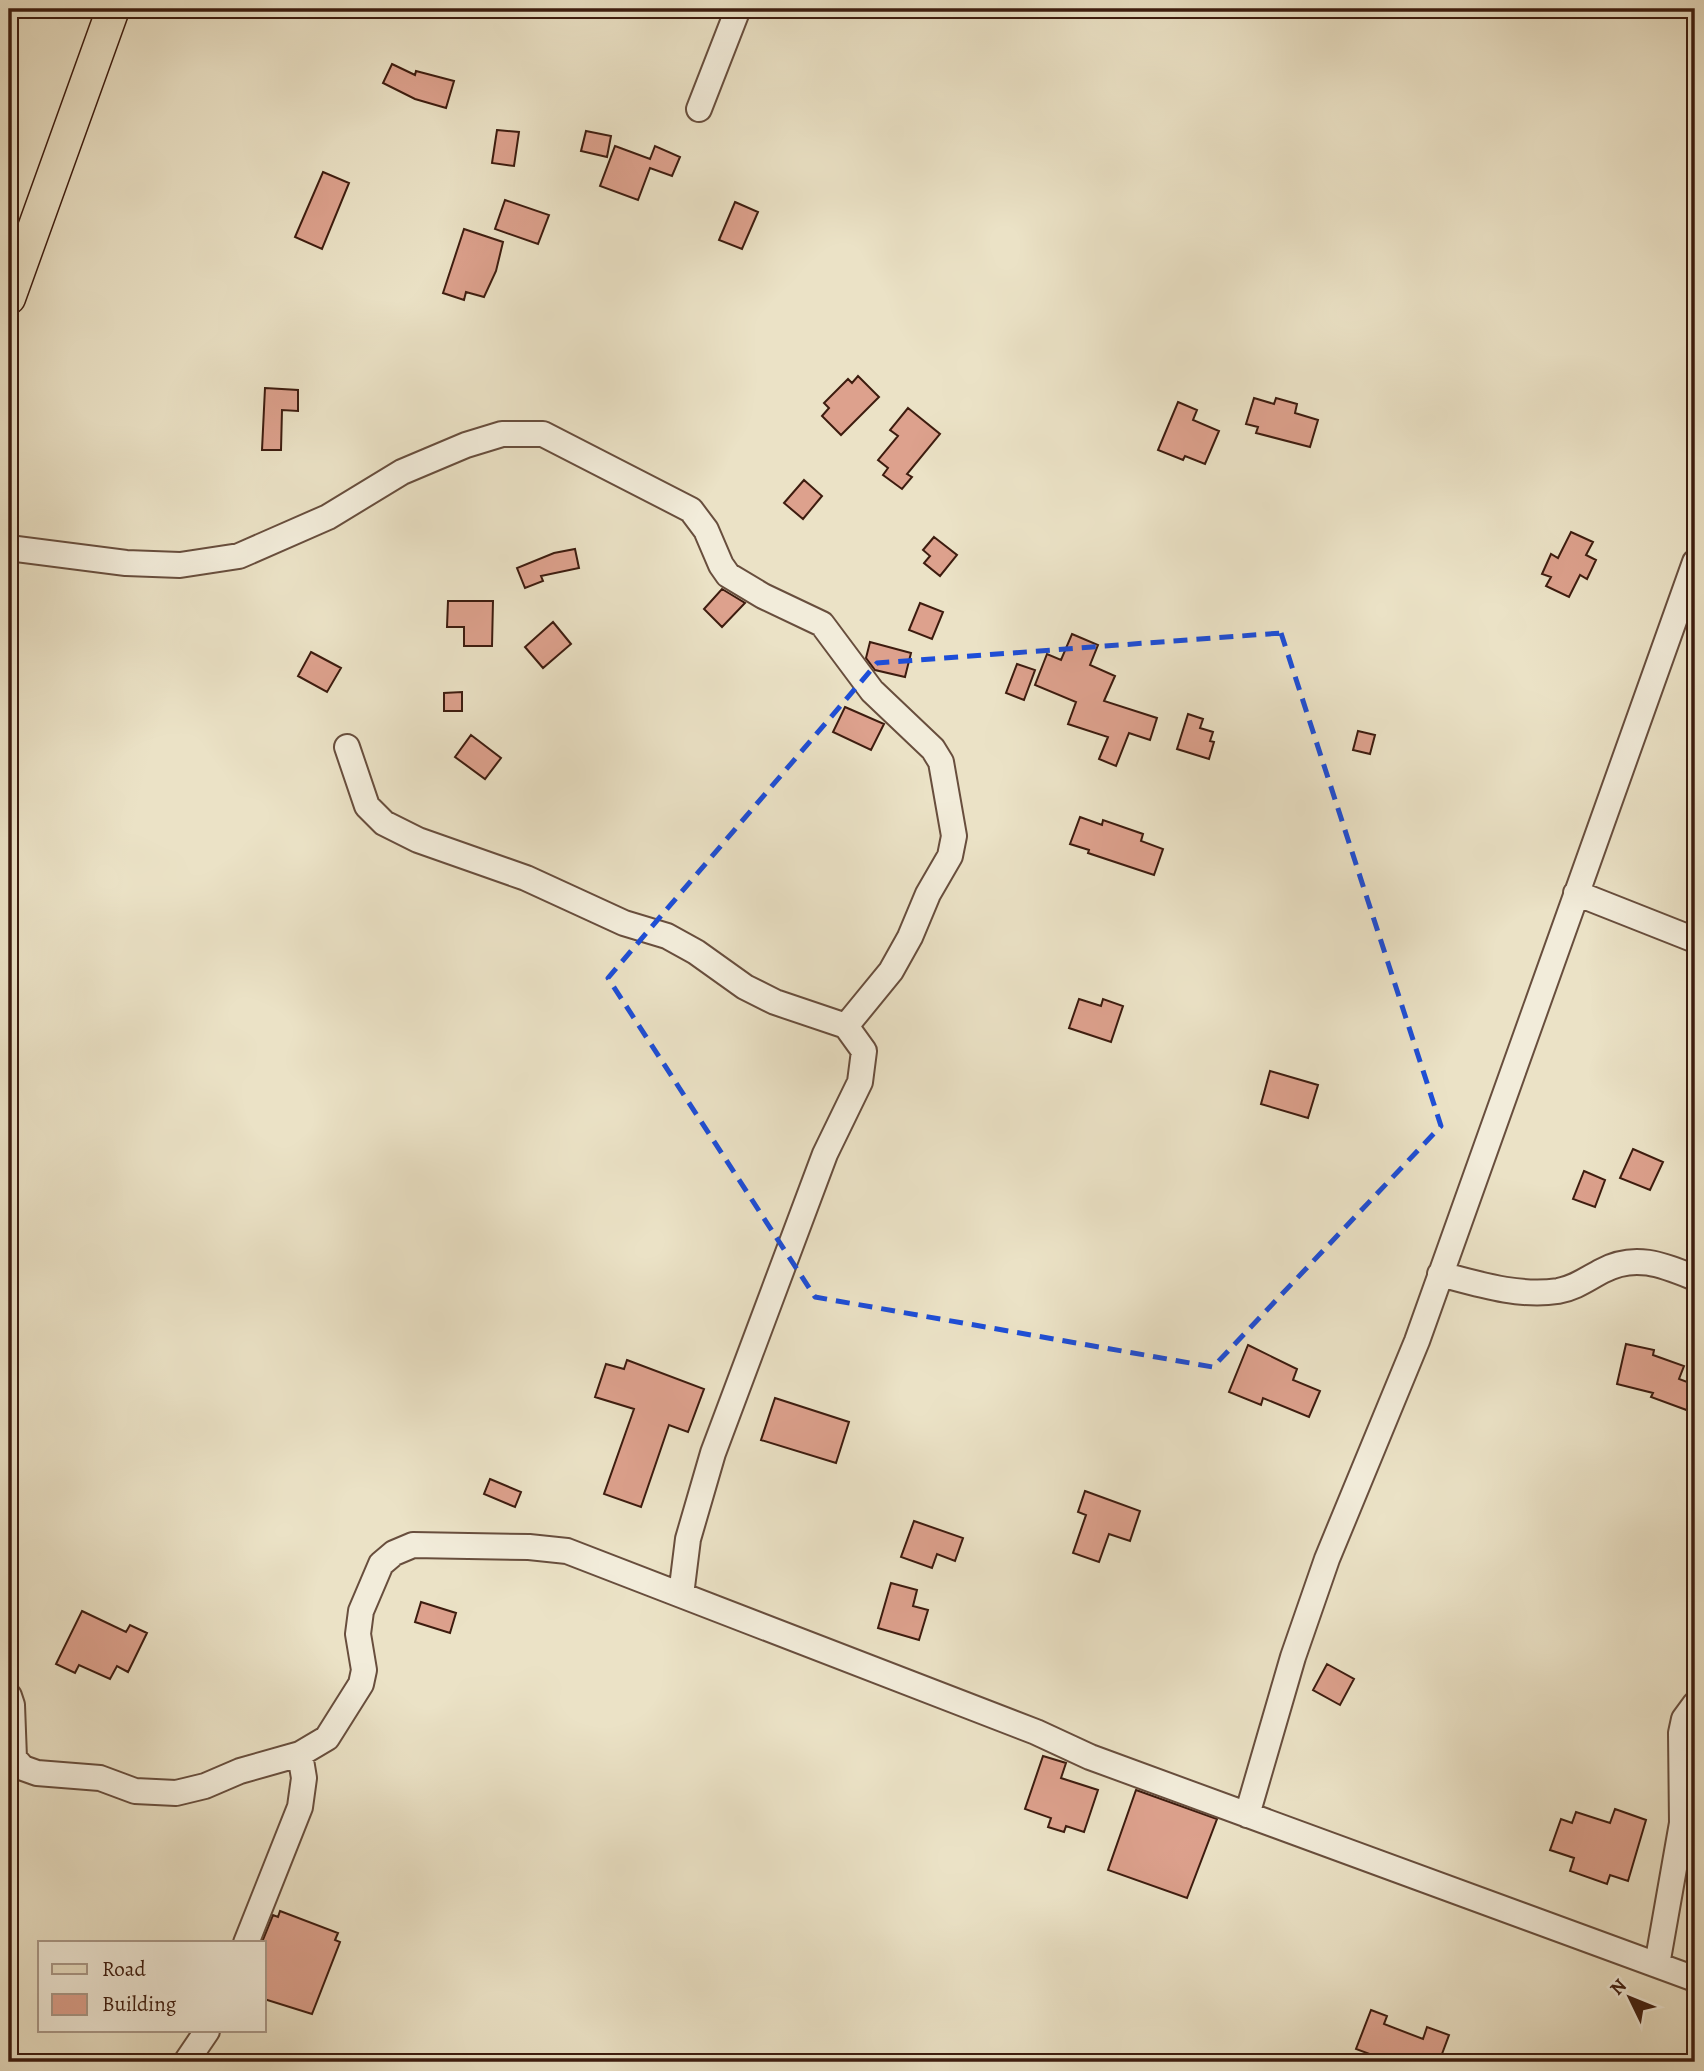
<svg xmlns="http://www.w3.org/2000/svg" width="1704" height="2071" font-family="Alegreya,serif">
  <rect width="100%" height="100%" fill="#ebe2c6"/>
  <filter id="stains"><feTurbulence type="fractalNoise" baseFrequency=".00286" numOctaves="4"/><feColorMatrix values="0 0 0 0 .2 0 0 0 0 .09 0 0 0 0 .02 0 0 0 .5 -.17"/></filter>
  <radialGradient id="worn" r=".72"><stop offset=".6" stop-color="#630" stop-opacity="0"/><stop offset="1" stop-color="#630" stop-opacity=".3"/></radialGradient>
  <path fill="#dda18d" stroke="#3d1c0f" stroke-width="2" d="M392,64L415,75L416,71L454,81L446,108L415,99L383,83Z
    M497,130L519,132L514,166L492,163Z
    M586,131L611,136L607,157L581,151Z
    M615,146L650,159L655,146L680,157L672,176L650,168L638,200L600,186Z
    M323,172L349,183L322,249L295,237Z
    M505,200L549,215L538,244L495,229Z
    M735,202L758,212L742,249L719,240Z
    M464,229L503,242L496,271L484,297L466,292L464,300L443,293Z
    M858,376L879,397L841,435L822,416L829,408L824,403L848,379L852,383Z
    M265,388L298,390V411L282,410L281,450H262Z
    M1254,398L1274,404L1276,398L1297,404L1295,413L1318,420L1310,447L1256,433L1258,427L1246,424Z
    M1178,402L1197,410L1193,420L1219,431L1205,464L1185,456L1183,460L1158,450Z
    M908,408L940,434L907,474L912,477L902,489L883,475L888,468L878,460L898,436L890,430Z
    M804,480L822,496L803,519L784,503Z
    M1571,532L1593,542L1586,555L1596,560L1587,579L1580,575L1569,597L1546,586L1551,577L1542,574L1551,554L1558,558Z
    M934,537L957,555L940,576L924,563L930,556L923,550Z
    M575,549L579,568L541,576L543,581L525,588L517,568L554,553Z
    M722,589L745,603L722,627L704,609Z
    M448,601H493L492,646H464V627H447Z
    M920,603L943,612L932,639L909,630Z
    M553,622L571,644L543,668L525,647Z
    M1072,634L1098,645L1090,665L1115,676L1104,701L1157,718L1150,740L1129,733L1116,766L1099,759L1108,737L1068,724L1076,702L1035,685L1047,654L1061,660Z
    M870,642L911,653L905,677L875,670L866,658Z
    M311,652L341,668L327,692L298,676Z
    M1017,664L1035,670L1024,700L1006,693Z
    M462,692V711H444V693Z
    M845,707L884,724L871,750L833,732Z
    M1188,714L1203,719L1200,728L1213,732L1210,741L1214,742L1209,759L1177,749Z
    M1358,731L1375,735L1370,754L1353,750Z
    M471,735L501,758L485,779L455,757Z
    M1080,817L1102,825L1103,820L1143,834L1141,841L1163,849L1154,875L1088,853L1089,850L1070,844Z
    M1079,999L1101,1006L1103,999L1123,1006L1111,1042L1069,1028Z
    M1270,1071L1318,1085L1308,1118L1261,1104Z
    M1633,1149L1663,1162L1650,1190L1620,1178Z
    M1584,1171L1605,1180L1595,1207L1573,1199Z
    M1626,1344L1654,1350L1653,1355L1684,1366L1679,1379L1695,1385L1692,1412L1651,1397L1653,1393L1617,1384Z
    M1248,1345L1297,1369L1293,1380L1320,1391L1309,1417L1263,1398L1261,1405L1229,1392Z
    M627,1360L704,1389L688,1432L669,1425L641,1507L604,1494L634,1409L595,1397L606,1364L624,1369Z
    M775,1398L849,1422L836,1463L761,1440Z
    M490,1479L521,1492L515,1507L484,1494Z
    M1085,1491L1140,1511L1130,1541L1109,1534L1099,1562L1073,1553L1086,1515L1078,1512Z
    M914,1521L963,1538L955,1561L937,1554L932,1568L901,1557Z
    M891,1583L917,1590L913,1606L928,1610L919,1640L878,1628Z
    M421,1602L456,1613L450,1633L415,1622Z
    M82,1611L126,1632L130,1625L147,1633L128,1672L117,1666L110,1679L79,1665L75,1673L56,1664Z
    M1327,1664L1354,1679L1340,1705L1313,1690Z
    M1043,1756L1066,1763L1061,1778L1098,1790L1084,1832L1066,1826L1064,1832L1048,1827L1051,1818L1025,1809Z
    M1136,1790L1217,1819L1187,1898L1108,1870Z
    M1615,1809L1646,1820L1628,1881L1610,1875L1607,1884L1570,1871L1574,1858L1550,1850L1561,1819L1572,1823L1576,1812L1610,1823Z
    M280,1911L338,1933L335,1940L340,1942L312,2014L264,1999L262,1942L273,1915L278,1917Z
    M1371,2010L1387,2016L1384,2024L1423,2039L1427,2027L1449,2035L1439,2062H1391L1356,2049Z"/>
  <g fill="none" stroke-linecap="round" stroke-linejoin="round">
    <g stroke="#684e3d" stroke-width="28">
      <path id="minor" d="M699,109L738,9
        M9,548L126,563L180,565L239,556L328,517L402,472L466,445L502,434H543L691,510L706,530L721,565L728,575L763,596L822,624L872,691L933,749L941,762L954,836L950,856L928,894L910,937L891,971L846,1026
        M347,747L367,806L384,823L418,840L526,878L624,923L667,936L696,952L745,987L775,1002L846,1026L864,1051L860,1082L825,1154L713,1453L688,1539L681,1595
        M1576,893L1695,940
        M1440,1274C1478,1284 1518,1297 1558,1291C1575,1288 1587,1279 1602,1271C1635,1253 1663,1265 1695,1278
        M9,1696L12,1705L14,1758L23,1768L37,1773L100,1778L135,1791L176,1793L205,1786L240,1771L300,1754L327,1738L361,1684L364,1670L358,1634L361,1611L381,1564L394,1553L413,1545L529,1547L567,1551L1036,1732L1090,1757L1695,1979
        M1247,1815L1293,1657L1327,1559L1417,1341L1695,562
        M246,1943L300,1807L304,1778L300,1754
        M1657,1965L1682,1823L1681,1733L1684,1719L1695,1704
        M186,2062L207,2031"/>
    </g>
    <g stroke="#3d1c0f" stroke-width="35">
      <path id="major" d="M9,298L113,9"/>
    </g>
    <use href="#minor" stroke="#f2ecda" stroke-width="24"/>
    <use href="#major" stroke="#ebe2c6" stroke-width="32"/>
  </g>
  <path fill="none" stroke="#1d4ed8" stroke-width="5" stroke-dasharray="14 9" stroke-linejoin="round" d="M1281,633L1441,1126L1213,1367L815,1297L608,978L877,663Z"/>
  <rect width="1704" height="2071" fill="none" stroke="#ebe2c6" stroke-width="35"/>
  <rect x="10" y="10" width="1683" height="2050" fill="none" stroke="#3d1c0f" stroke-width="3.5"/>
  <rect x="18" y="18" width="1669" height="2036" fill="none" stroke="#3d1c0f" stroke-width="2"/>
  <rect x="38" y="1941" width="228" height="91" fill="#f2ecda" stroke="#aa9989" stroke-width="2"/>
  <rect x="52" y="1964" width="35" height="10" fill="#ebe2c6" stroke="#aa9989" stroke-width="2"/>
  <text x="102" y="1976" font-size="21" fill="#3d1c0f">Road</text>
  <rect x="52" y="1994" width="35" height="21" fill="#dda18d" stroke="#aa9989" stroke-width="2"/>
  <text x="102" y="2011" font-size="21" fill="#3d1c0f">Building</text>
  <g transform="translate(1630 1998) rotate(313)" stroke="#f2ecda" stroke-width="5" paint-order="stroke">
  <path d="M0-5L12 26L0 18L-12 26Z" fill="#3d1c0f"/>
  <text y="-10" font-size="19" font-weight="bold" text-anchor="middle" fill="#3d1c0f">N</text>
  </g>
  <rect width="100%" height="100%" filter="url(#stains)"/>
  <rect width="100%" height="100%" fill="url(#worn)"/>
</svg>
